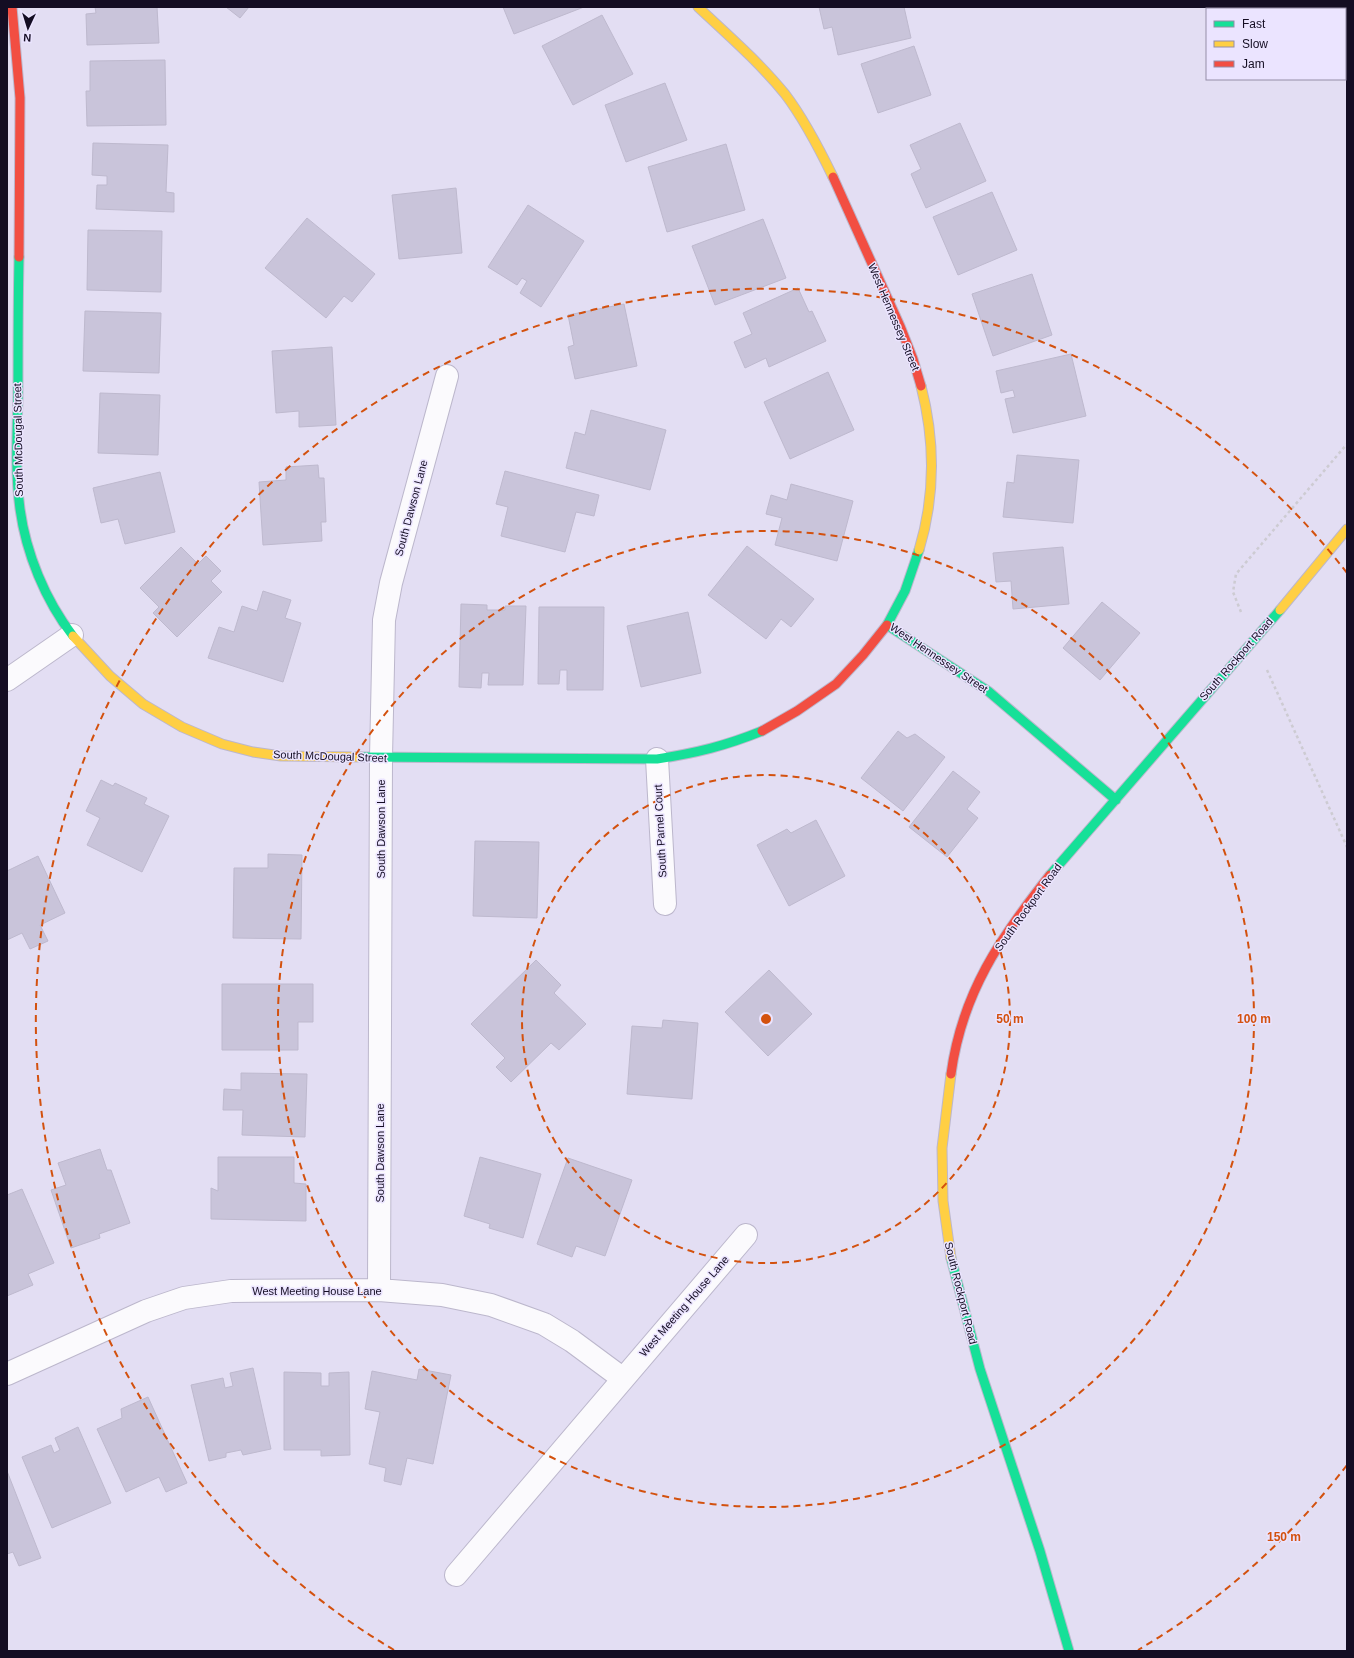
<svg xmlns="http://www.w3.org/2000/svg" width="1354" height="1658" font-family="Arial,sans-serif">
  <rect width="100%" height="100%" fill="#e3def3"/>
  <path fill="#c9c4da" stroke="#beb9ce" d="M95,7H157L159,43L87,45L86,14L96,13Z
    M226,7H249L240,18Z
    M503,7H584L514,34Z
    M819,7H904L911,38L838,55L832,27L824,29Z
    M602,15L633,74L573,105L542,46Z
    M914,46L931,95L878,113L861,64Z
    M165,60L166,125L87,126L86,91H90V61Z
    M665,83L687,140L626,162L605,105Z
    M960,123L986,181L926,208L911,174L921,169L910,145Z
    M93,143L168,145L166,192L174,193V212L96,209L97,185H107V176L92,175Z
    M726,144L745,210L667,232L648,167Z
    M456,188L462,253L399,259L392,195Z
    M992,192L1017,250L958,275L933,217Z
    M528,205L584,241L541,307L520,293L527,281L522,278L517,285L488,267Z
    M307,218L375,274L352,302L344,296L326,318L265,268Z
    M763,219L786,278L715,305L692,246Z
    M88,230L162,231L161,292L87,290Z
    M1032,274L1052,335L993,356L972,294Z
    M798,288L809,312L812,311L826,341L769,367L766,358L745,368L734,342L752,334L743,313Z
    M624,304L637,366L575,379L568,347L574,345L568,315Z
    M85,311L161,313L159,373L83,371Z
    M332,347L336,425L299,427V411L276,413L272,351Z
    M1071,354L1086,416L1013,433L1005,399L1015,397L1013,390L1001,393L996,371Z
    M828,372L854,430L790,459L764,402Z
    M100,393L160,395L158,455L98,453Z
    M591,410L666,430L650,490L566,468L575,432L585,435Z
    M1017,455L1079,460L1073,523L1003,517L1007,482L1014,483Z
    M318,465L319,478H324L326,522H321L322,541L263,545L259,482L286,480V467Z
    M505,471L599,495L594,516L576,512L565,552L501,536L508,507L496,504Z
    M160,472L175,532L125,544L118,519L101,523L93,488Z
    M791,484L853,501L837,561L775,545L782,518L766,514L771,495L787,500Z
    M747,546L814,599L791,627L781,619L766,639L708,595Z
    M181,547L198,564L206,556L221,571L211,581L222,592L177,637L153,613L159,607L140,588Z
    M1063,547L1069,604L1013,609L1011,581L996,582L993,553Z
    M263,591L291,600L285,618L301,623L283,682L208,658L219,627L234,632L242,606L257,611Z
    M1102,602L1140,633L1100,680L1063,648Z
    M461,604L487,605V610H505V606H526L523,685H488L489,673H482L481,688L459,687Z
    M539,607H604L603,690H567V670H560L559,684H538Z
    M688,612L701,673L641,687L627,626Z
    M898,731L907,738L915,734L945,757L903,811L861,778Z
    M953,771L980,792L967,809L978,818L947,857L909,827Z
    M101,780L113,786L115,783L147,798L144,804L169,816L142,872L87,845L100,818L86,811Z
    M816,820L845,876L789,906L757,845L787,829L791,833Z
    M475,841L539,842L537,918L473,916Z
    M268,854L302,855L301,939L233,938L234,868H268Z
    M38,856L65,913L40,925L48,941L30,949L22,933L7,940V871Z
    M536,960L561,985L554,993L586,1024L559,1050L551,1043L511,1082L496,1067L505,1058L471,1024Z
    M769,970L812,1014L768,1056L725,1012Z
    M222,984H313V1022H298V1050H222Z
    M663,1020L698,1023L692,1099L627,1094L632,1026L662,1028Z
    M241,1073L307,1074L305,1137L242,1135L243,1110H223L224,1089L241,1090Z
    M100,1149L107,1170H111L130,1223L99,1234L100,1238L71,1248L51,1190L66,1185L58,1163Z
    M218,1157H294V1183L306,1184V1221L211,1219V1188L218,1191Z
    M480,1157L541,1174L523,1238L489,1228L490,1224L464,1216Z
    M568,1158L632,1180L605,1256L576,1246L572,1257L537,1244Z
    M22,1189L54,1263L28,1274L33,1285L7,1296V1195Z
    M253,1368L271,1449L243,1455L241,1450L226,1453V1457L209,1461L191,1385L223,1378L225,1388L233,1386L230,1373Z
    M419,1369L451,1375L433,1464L407,1458L401,1485L384,1481L386,1468L369,1464L380,1412L365,1409L372,1371L417,1380Z
    M284,1372L321,1373V1386H329V1373L349,1372L350,1455L321,1456V1450H284Z
    M148,1397L187,1483L166,1492L159,1477L126,1492L97,1429L122,1418L121,1409Z
    M78,1427L111,1503L52,1528L22,1457L51,1445L54,1453L60,1450L55,1438Z
    M7,1471L41,1558L19,1566L13,1552L7,1554Z"/>
  <g fill="none" stroke-linecap="round" stroke-linejoin="round">
    <g stroke="#bcb7cc" stroke-width="24">
      <path id="street" d="M7,680L72,635
        M657,759L665,904
        M379,1290L381,757L384,620L391,583L447,376
        M7,1374L146,1311L184,1298L231,1291L379,1290L442,1295L491,1305L544,1324L572,1341L622,1378
        M456,1575L746,1235"/>
    </g>
    <g stroke="#bcb7cc" stroke-width="11">
      <path id="fast" d="M19,257C18,304 18,350 18,397C17,434 15,472 20,509C26,553 45,600 73,636
        M919,550L905,591L887,625L988,691L1116,800
        M361,757L657,759C696,753 725,746 762,731
        M1050,875L1280,610
        M951,1258L980,1369L1040,1551L1069,1651"/>
    </g>
    <g stroke="#bcb7cc" stroke-width="11">
      <path id="slow" d="M698,7C728,35 759,62 785,94C804,119 819,148 833,177
        M919,550C935,497 935,440 921,386
        M1280,610L1347,529
        M73,636L110,676L143,704L182,727L222,744L253,752L281,756L361,757
        M951,1074L942,1148L943,1201L951,1258"/>
    </g>
    <g stroke="#bcb7cc" stroke-width="11">
      <path id="jam" d="M12,7L20,98L19,257
        M833,177L900,326L913,359L921,386
        M762,731L797,711L836,684L863,655L887,625
        M951,1074C962,993 1000,938 1050,875"/>
    </g>
    <path stroke="#cdcbd2" stroke-width="2.5" stroke-dasharray="3 3" stroke-linecap="butt" d="M1241,612L1233,592L1236,574L1347,444
      M1267,670L1347,847"/>
    <use href="#street" stroke="#fbfafd" stroke-width="22"/>
    <use href="#fast" stroke="#16e098" stroke-width="9"/>
    <use href="#slow" stroke="#ffcf43" stroke-width="9"/>
    <use href="#jam" stroke="#f24e42" stroke-width="9"/>
  </g>
  <g fill="none" stroke="#d3510e" stroke-width="2" stroke-dasharray="7 5">
    <circle cx="766" cy="1019" r="244"/>
    <circle cx="766" cy="1019" r="488"/>
    <path d="M1347 1465A732 732 0 0 1 1138 1650M394 1650A732 732 0 1 1 1347 573"/>
  </g>
  <g text-anchor="middle" stroke-width="3" stroke-linejoin="round" paint-order="stroke">
    <g font-size="11" fill="#140d23" stroke="#ebe4ff">
      <text transform="translate(894 317) rotate(67)" y="4">West Hennessey Street</text>
      <text transform="translate(18 440) rotate(-91)" y="4">South McDougal Street</text>
      <text transform="translate(411 508) rotate(-75)" y="4">South Dawson Lane</text>
      <text transform="translate(939 658) rotate(34)" y="4">West Hennessey Street</text>
      <text transform="translate(1236 659) rotate(-49)" y="4">South Rockport Road</text>
      <text transform="translate(330 756) rotate(2)" y="4">South McDougal Street</text>
      <text transform="translate(381 829) rotate(-90)" y="4">South Dawson Lane</text>
      <text transform="translate(660 831) rotate(-93)" y="4">South Parnel Court</text>
      <text transform="translate(1028 907) rotate(-54)" y="4">South Rockport Road</text>
      <text transform="translate(380 1153) rotate(-90)" y="4">South Dawson Lane</text>
      <text x="317" y="1295">West Meeting House Lane</text>
      <text transform="translate(961 1293) rotate(76)" y="4">South Rockport Road</text>
      <text transform="translate(684 1306) rotate(-49)" y="4">West Meeting House Lane</text>
    </g>
  </g>
  <circle cx="766" cy="1019" r="6" fill="#d3510e" stroke="#ebe4ff" stroke-width="2"/>
  <g font-size="12" text-anchor="middle" font-weight="bold" fill="#d3510e" stroke="#ebe4ff" stroke-width="3" stroke-linejoin="round" paint-order="stroke">
    <text x="1010" y="1023">50 m</text>
    <text x="1254" y="1023">100 m</text>
    <text x="1284" y="1541">150 m</text>
  </g>
  <rect width="1354" height="1658" fill="none" stroke="#140d23" stroke-width="16"/>
  <rect x="1206" y="8" width="140" height="72" fill="#ebe4ff" stroke="#958ea7"/>
  <rect x="1214" y="21" width="20" height="6" fill="#16e098" stroke="#958ea7"/>
  <text x="1242" y="28" font-size="12" fill="#140d23">Fast</text>
  <rect x="1214" y="41" width="20" height="6" fill="#ffcf43" stroke="#958ea7"/>
  <text x="1242" y="48" font-size="12" fill="#140d23">Slow</text>
  <rect x="1214" y="61" width="20" height="6" fill="#f24e42" stroke="#958ea7"/>
  <text x="1242" y="68" font-size="12" fill="#140d23">Jam</text>
  <g transform="translate(28 28) rotate(184)" stroke="#ebe4ff" stroke-width="3" paint-order="stroke">
  <path d="M0-3L7 15L0 10L-7 15Z" fill="#140d23"/>
  <text y="-6" font-size="11" font-weight="bold" text-anchor="middle" fill="#140d23">N</text>
  </g>
</svg>
